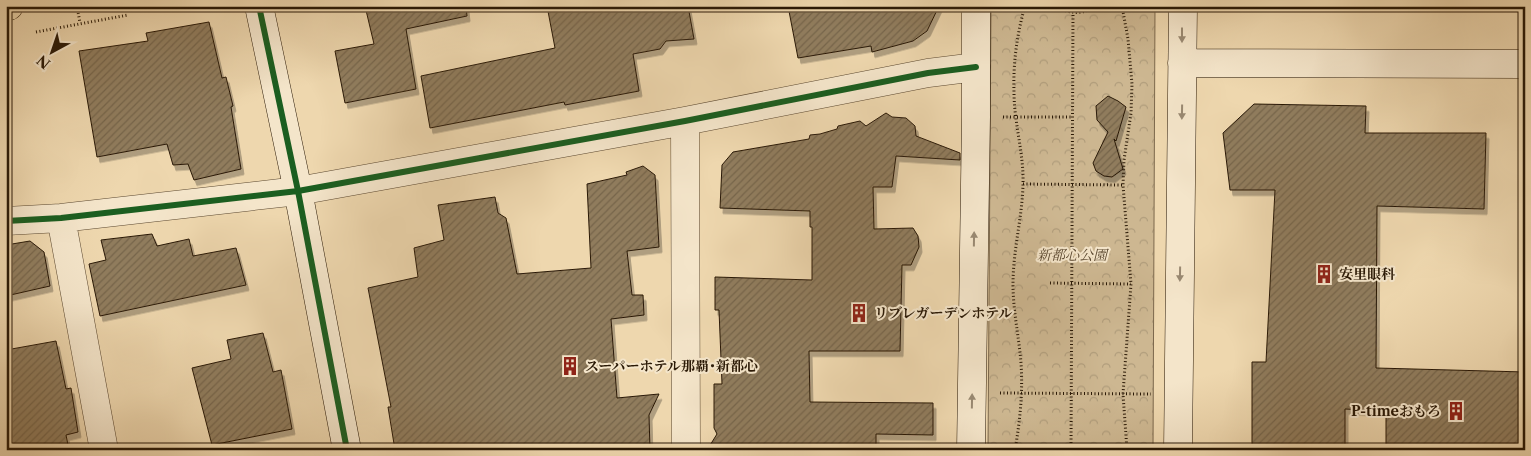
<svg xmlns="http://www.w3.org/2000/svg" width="1531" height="456" font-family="'Libre Caslon Text','Noto Serif JP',serif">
  <defs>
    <pattern id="forest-crowns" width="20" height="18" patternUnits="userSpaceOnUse" patternTransform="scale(1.25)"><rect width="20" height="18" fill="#cdb791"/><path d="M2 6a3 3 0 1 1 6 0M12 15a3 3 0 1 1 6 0" fill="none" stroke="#b09d7c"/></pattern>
    <pattern id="building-hatch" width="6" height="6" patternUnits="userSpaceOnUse" patternTransform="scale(1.25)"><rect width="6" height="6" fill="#907c5d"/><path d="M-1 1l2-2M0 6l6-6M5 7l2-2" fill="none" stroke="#76654b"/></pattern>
    <filter id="shadow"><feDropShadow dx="3" dy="5.5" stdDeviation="0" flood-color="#0004"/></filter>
  </defs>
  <rect width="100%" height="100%" fill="#eed7ae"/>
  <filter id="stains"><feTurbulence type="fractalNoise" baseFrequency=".004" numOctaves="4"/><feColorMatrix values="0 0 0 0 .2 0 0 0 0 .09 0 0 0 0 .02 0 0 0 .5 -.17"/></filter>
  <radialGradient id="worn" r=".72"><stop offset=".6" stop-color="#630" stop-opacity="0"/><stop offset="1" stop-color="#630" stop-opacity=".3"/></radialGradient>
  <path fill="url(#forest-crowns)" stroke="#7c684c" d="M991,6H1155L1153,450H988Z"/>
  <path fill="url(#building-hatch)" stroke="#2a1906" filter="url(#shadow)" d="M365,6H466L467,16L406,29L416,89L345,103L335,51L374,44Z
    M547,6H688L694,39L666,41L660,49L633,54L639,91L565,105L564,102L430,128L421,76L555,48Z
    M788,6H939L927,31L913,41L872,52L871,46L798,58Z
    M209,22L222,78L226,77L233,106L231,107L241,169L194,180L188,164L173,165L167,144L97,157L79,51L148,41L146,33Z
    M1108,96L1118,101L1126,107L1116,141L1114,139L1123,169L1112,177L1104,176L1096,171L1093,163L1108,132L1097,120L1096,106Z
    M1254,104L1366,106L1365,133H1486L1484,209L1377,206L1376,368L1525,372V450H1386V411L1345,409V450H1252V362H1266L1275,190H1230L1223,133Z
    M886,113L892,117L906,118L915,126L916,136L960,153V160L896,156L892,187H873L874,229L913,228L918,236L919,247L911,265H902L900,351H809L810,402L933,403V435L876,434V450H707L717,434L714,428V384H722L719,310H715V277L812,280V227H810V211L720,208L722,165L733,152L809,139L810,135L820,134L837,129L838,126L860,121L866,126Z
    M643,166L655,175L659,247L627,251L632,295H643L644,315L611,319L617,398L659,394L649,415L650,450H395L388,407H391L368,288L418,277L414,248L444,240L438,205L495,197L498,213L506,218L517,274L591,268L587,184L627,175L626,172Z
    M152,234L157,246L189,239L193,256L236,248L246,285L100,316L89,264L106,260L101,240Z
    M30,241L44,252L50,286L6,296V245Z
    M263,333L273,372L281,370L292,429L212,445L192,368L231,359L227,340Z
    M56,341L66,389L71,388L78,432L66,435L69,450H6V350Z"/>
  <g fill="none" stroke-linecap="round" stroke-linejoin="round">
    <g stroke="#5b4830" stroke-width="29">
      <path id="street" d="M685,121L686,450
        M61,218L104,450
        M6,221L61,218L298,191L685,121L928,73L976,67"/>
    </g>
    <g stroke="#2a1906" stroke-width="29">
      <path id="secondary" d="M259,6L298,191L347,450
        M1182,63L1525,64
        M971,450L976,117V6
        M1178,450L1183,6"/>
    </g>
    <g stroke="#2a1906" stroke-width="29">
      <path id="highway" d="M6,7L9,6"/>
    </g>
    <path stroke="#2a1906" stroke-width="3" stroke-dasharray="1 2.5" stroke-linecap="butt" d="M77,6L80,23
      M1056,6C1066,13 1084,16 1093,6
      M1122,6L1128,39L1132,84L1131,113L1124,160L1123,185L1131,284L1123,394L1127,450
      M36,32L128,15
      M1003,117H1073
      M1023,184L1123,185
      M1050,283L1131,284
      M1000,393L1151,394
      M1015,450C1020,421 1023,392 1021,363C1019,337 1013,311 1013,284C1013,247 1024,212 1023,175C1022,147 1014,120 1014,92C1013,63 1017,34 1025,6
      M1071,450L1073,13"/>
    <use href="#street" stroke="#f4e5ca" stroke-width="28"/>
    <use href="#secondary" stroke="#f4e5ca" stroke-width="28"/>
    <use href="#highway" stroke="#eed7ae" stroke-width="28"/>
    <g stroke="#f4e5ca" stroke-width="9">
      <path id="cycleway" d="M259,6L298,191L347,450
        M6,221L61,218L298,191L685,121L928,73L976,67"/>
    </g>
    <use href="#cycleway" stroke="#1b5e20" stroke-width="6"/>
  </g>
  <defs><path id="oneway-solid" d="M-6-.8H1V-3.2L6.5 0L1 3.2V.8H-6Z" transform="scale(1.25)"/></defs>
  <g fill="#998972">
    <use href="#oneway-solid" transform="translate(1182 35) rotate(90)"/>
    <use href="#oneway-solid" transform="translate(1182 112) rotate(91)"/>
    <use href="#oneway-solid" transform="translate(974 239) rotate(-89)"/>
    <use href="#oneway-solid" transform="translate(1180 274) rotate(91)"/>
    <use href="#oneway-solid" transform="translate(972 401) rotate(-89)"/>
  </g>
  <defs>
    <g id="building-bare" transform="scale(1.5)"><path d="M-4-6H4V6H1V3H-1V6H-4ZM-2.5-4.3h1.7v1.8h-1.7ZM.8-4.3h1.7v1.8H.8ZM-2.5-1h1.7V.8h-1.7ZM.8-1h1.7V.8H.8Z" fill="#8f2418" stroke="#f4e5ca" stroke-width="2.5" paint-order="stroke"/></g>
  </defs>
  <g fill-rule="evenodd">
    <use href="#building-bare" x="1324" y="274"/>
    <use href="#building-bare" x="859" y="313"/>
    <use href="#building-bare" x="570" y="366"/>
    <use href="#building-bare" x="1456" y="411"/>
  </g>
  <g text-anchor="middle" stroke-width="4" stroke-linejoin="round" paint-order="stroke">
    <g font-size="14" font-style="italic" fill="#5b4830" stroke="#f4e5ca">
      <text x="1072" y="260">新都心公園</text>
    </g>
    <g font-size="14" font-weight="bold" fill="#2a1906" stroke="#f4e5ca" text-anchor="start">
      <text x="1339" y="279">安里眼科</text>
      <text x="874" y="318">リブレガーデンホテル</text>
      <text x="585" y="371">スーパーホテル那覇･新都心</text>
      <text x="1441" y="416" text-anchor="end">P-timeおもろ</text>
    </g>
  </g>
  <rect width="1531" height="456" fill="none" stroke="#eed7ae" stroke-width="25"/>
  <rect x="8" y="8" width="1516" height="441" fill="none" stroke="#2a1906" stroke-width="2.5"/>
  <rect x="12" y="12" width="1506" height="431" fill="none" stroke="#2a1906"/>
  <g transform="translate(52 52) rotate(220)" stroke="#f4e5ca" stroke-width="4" paint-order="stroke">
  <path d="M0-4L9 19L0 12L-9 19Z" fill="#2a1906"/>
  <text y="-8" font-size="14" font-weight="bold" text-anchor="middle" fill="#2a1906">N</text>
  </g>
  <rect width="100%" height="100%" filter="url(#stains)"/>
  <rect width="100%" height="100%" fill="url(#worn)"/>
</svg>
